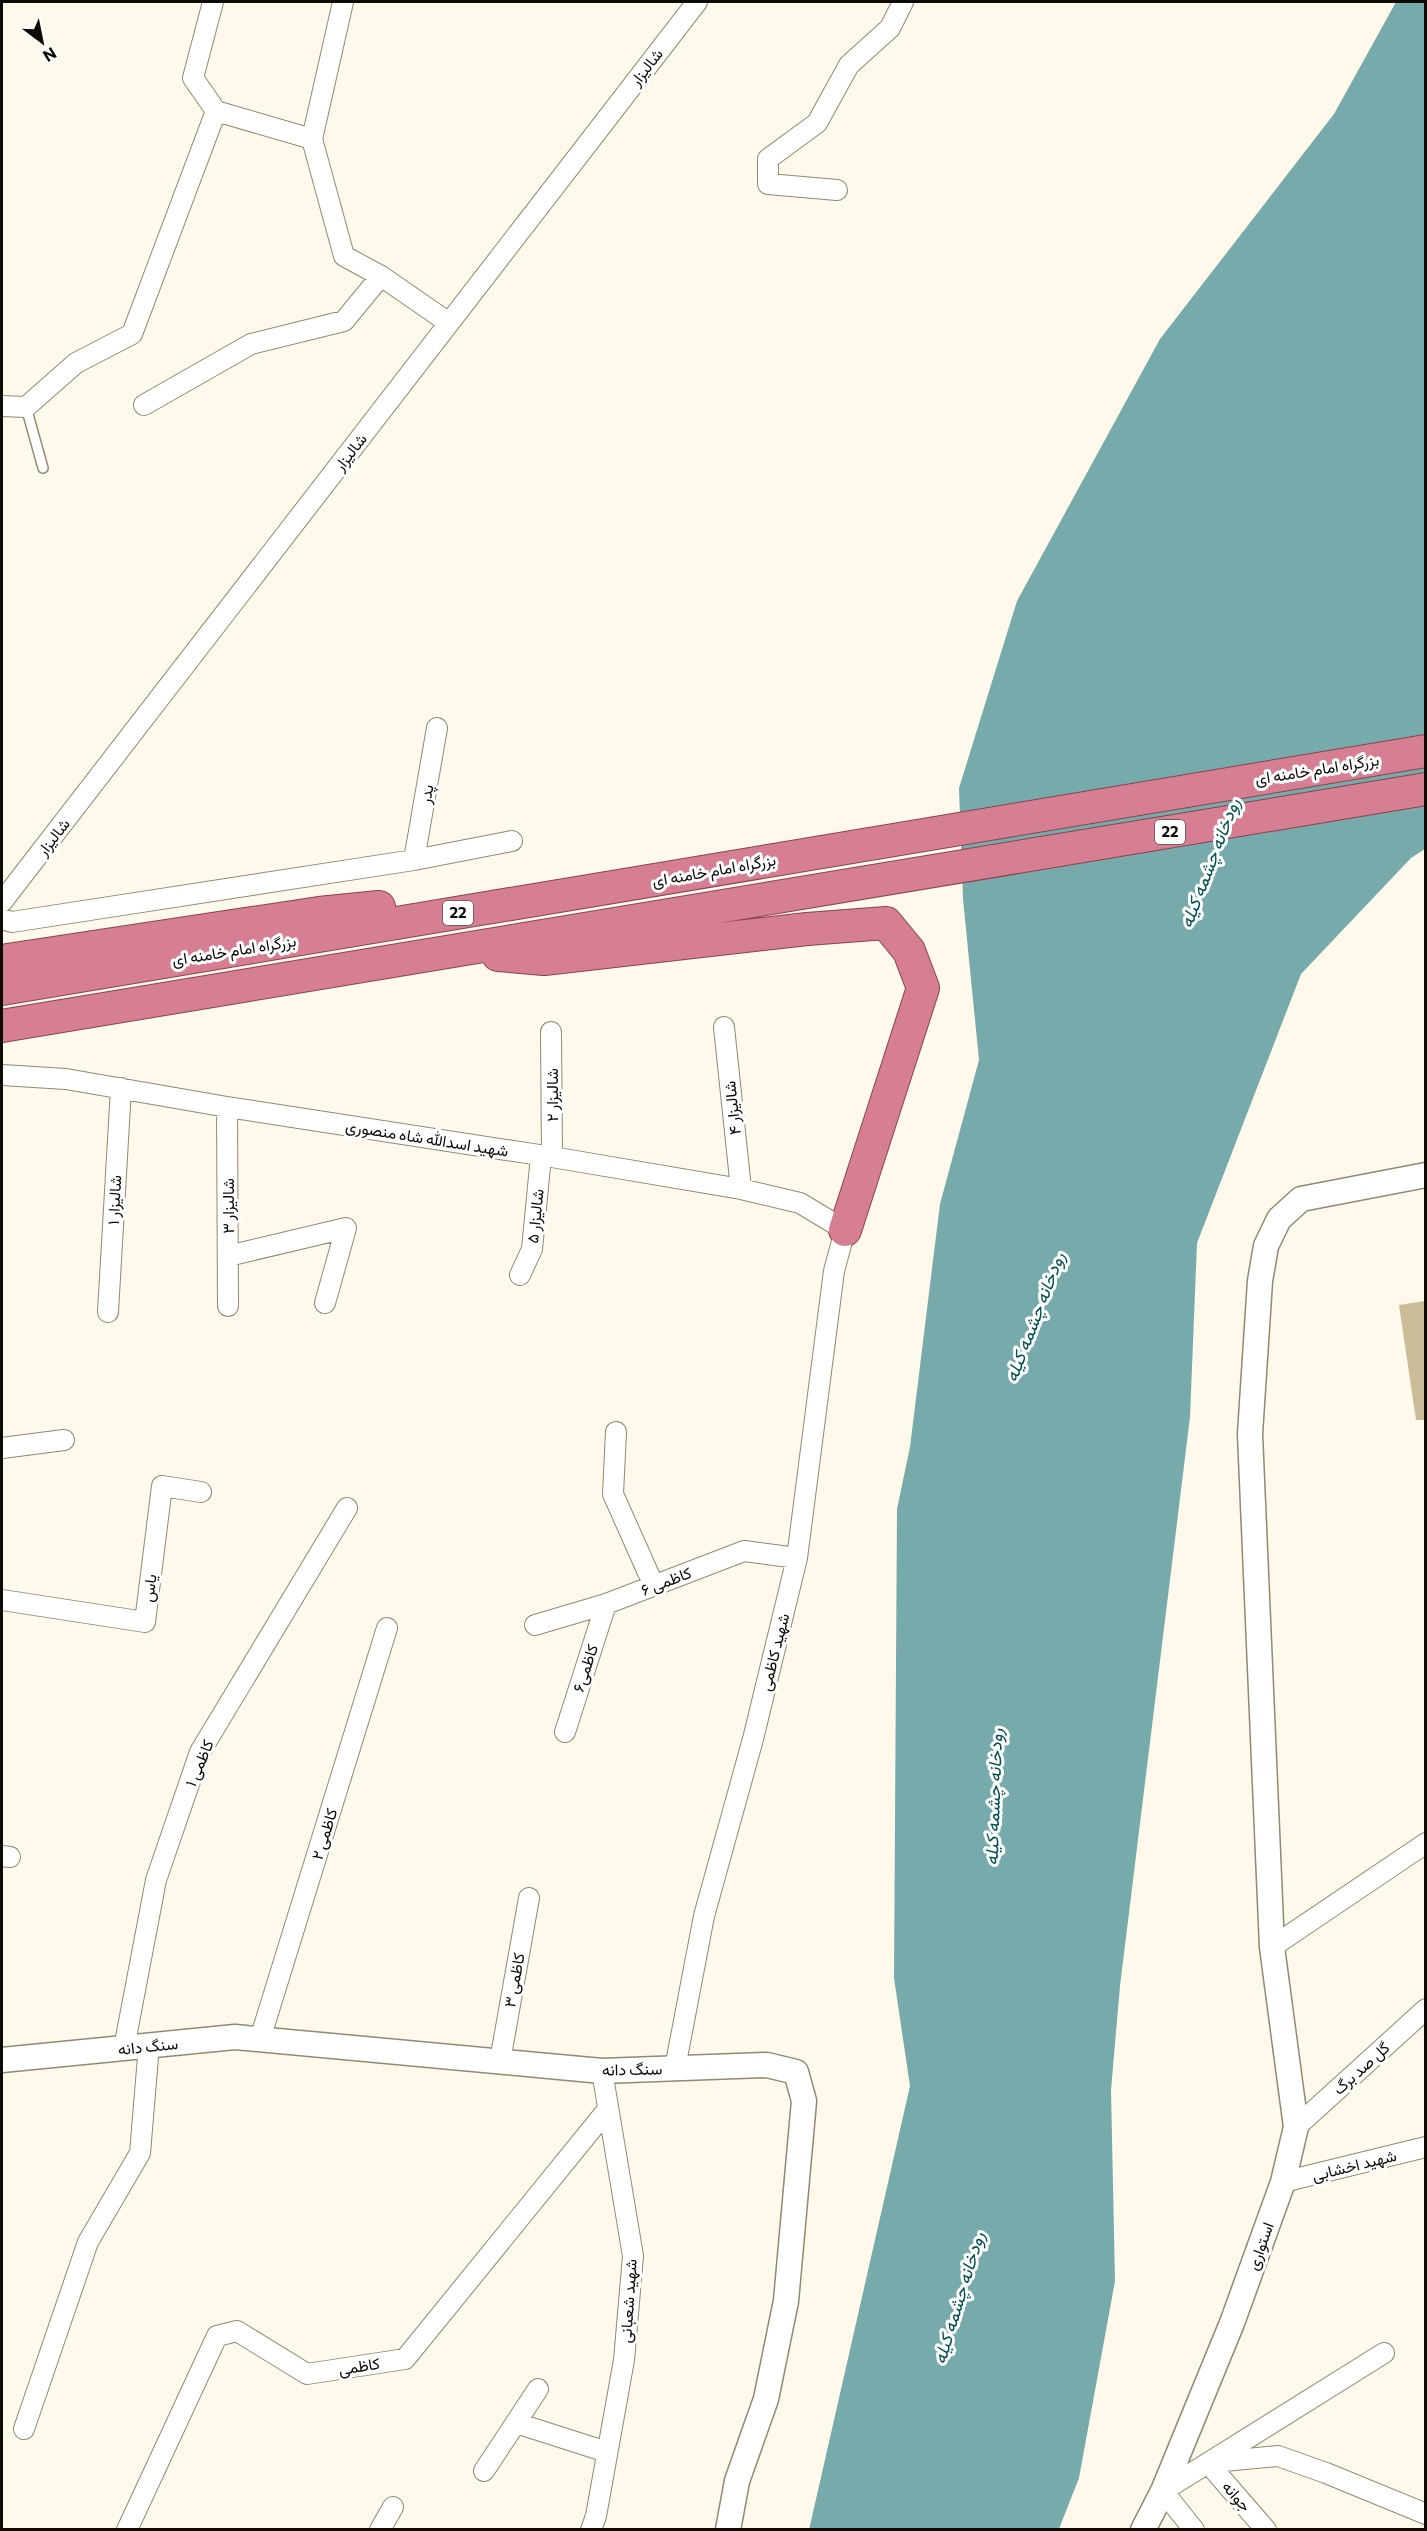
<svg xmlns="http://www.w3.org/2000/svg" width="1427" height="2531" font-family="Commissioner,Vazirmatn,sans-serif">
  <rect width="100%" height="100%" fill="#fef9ea"/>
  <path fill="#7aa" d="M1396,2H1425V849L1411,858L1301,974L1197,1243L1190,1417L1120,1986L1111,2090L1115,2281L1079,2478L1059,2529L809,2530L910,2086L894,1978L897,1509L910,1447L940,1204L979,1060L963,899L959,788L1017,601L1160,339L1334,114Z"/>
  <path fill="#cabc96" d="M1425,1301V1420H1416L1399,1305Z"/>
  <g fill="none" stroke-linecap="round" stroke-linejoin="round">
    <g stroke="#918972" stroke-width="12">
      <path id="service" d="M26,407L43,468"/>
    </g>
    <g stroke="#918972" stroke-width="22">
      <path id="minor" d="M213,2L193,78L216,111L312,139L344,256L381,276L449,323
        M312,139L343,2
        M837,190L768,184V159L817,123L849,65L890,28L903,2
        M144,405L251,344L344,321L381,276
        M2,406L26,407L76,363L132,334L216,111
        M414,860L437,728
        M2,902L697,2
        M2,919L12,922L414,860L512,841
        M724,1027L741,1189
        M551,1032L552,1157
        M2,1075L66,1079L227,1107L552,1157L741,1189L800,1203L845,1230L834,1271L797,1558L753,1739L704,1916L675,2068
        M227,1107L228,1306
        M228,1256L346,1228L325,1303
        M520,1275L532,1249L541,1156
        M108,1312L121,1088
        M616,1432L613,1494L654,1586
        M2,1448L64,1440
        M2,1600L145,1622L162,1486L201,1492
        M535,1625L606,1604L744,1551L797,1558
        M565,1732L606,1604
        M2,1856L10,1857
        M1272,1947L1426,1843
        M260,2039L387,1628
        M124,2048L156,1880L200,1752L347,1508
        M500,2061L529,1898
        M1296,2127L1426,2009
        M1283,2182L1426,2147
        M516,2423L607,2452
        M24,2429L88,2242L140,2153L149,2045
        M1214,2462L1278,2456L1326,2473L1426,2514
        M1208,2463L1266,2530
        M484,2471L538,2389
        M127,2530L217,2336L237,2331L307,2374L405,2359L608,2109
        M380,2530L393,2507
        M591,2530L596,2516L624,2360L633,2256L602,2071
        M1194,2530L1163,2491L1384,2353"/>
    </g>
    <g stroke="#918972" stroke-width="27">
      <path id="tertiary" d="M2,2060L235,2037L602,2071L767,2065L796,2072L804,2101L786,2301L766,2399L737,2481L728,2530
        M1143,2530L1163,2491L1232,2323L1283,2182L1296,2127L1272,1947L1250,1434L1260,1281L1266,1246L1279,1219L1301,1199L1426,1175"/>
    </g>
    <g stroke="#89424f" stroke-width="34">
      <path id="trunk" d="M498,955L544,959L807,929L886,923L909,951L923,988L845,1230
        M2,961L319,913L379,907
        M2,989L1426,751
        M2,1026L1426,789"/>
    </g>
    <use href="#service" stroke="#fff" stroke-width="9"/>
    <use href="#minor" stroke="#fff" stroke-width="20"/>
    <use href="#tertiary" stroke="#fff" stroke-width="24"/>
    <use href="#trunk" stroke="#d67f92" stroke-width="32"/>
  </g>
  <g text-anchor="middle" stroke-width="6" stroke-linejoin="round" paint-order="stroke">
    <g fill="#fff" stroke="#56544f" stroke-width="1.5">
      <rect x="1155" y="820" width="30" height="24" rx="4.5"/>
      <rect x="443" y="901" width="30" height="24" rx="4.5"/>
    </g>
    <g font-size="15" font-weight="bold" fill="#0e0b04">
      <text x="1170" y="837">22</text>
      <text x="458" y="918">22</text>
    </g>
    <g font-size="16" fill="#0e0b04" stroke="#fff">
      <text transform="translate(646 67) rotate(-52)" y="6">شالیزار</text>
      <text transform="translate(350 452) rotate(-52)" y="6">شالیزار</text>
      <text transform="translate(1317 769) rotate(-9)" y="6">بزرگراه امام خامنه ای</text>
      <text transform="translate(426 794) rotate(-80)" y="6">پدر</text>
      <text transform="translate(53 837) rotate(-52)" y="6">شالیزار</text>
      <text transform="translate(714 870) rotate(-10)" y="6">بزرگراه امام خامنه ای</text>
      <text transform="translate(234 950) rotate(-9)" y="6">بزرگراه امام خامنه ای</text>
      <text transform="translate(552 1095) rotate(-90)" y="6">شالیزار ۲</text>
      <text transform="translate(732 1108) rotate(-96)" y="6">شالیزار ۴</text>
      <text transform="translate(427 1138) rotate(9)" y="6">شهید اسدالله شاه منصوری</text>
      <text transform="translate(114 1200) rotate(-87)" y="6">شالیزار ۱</text>
      <text transform="translate(228 1206) rotate(-90)" y="6">شالیزار ۳</text>
      <text transform="translate(535 1216) rotate(-84)" y="6">شالیزار ۵</text>
      <text transform="translate(666 1581) rotate(-21)" y="6">کاظمی ۶</text>
      <text transform="translate(149 1588) rotate(-83)" y="6">یاس</text>
      <text transform="translate(774 1652) rotate(-76)" y="6">شهید کاظمی</text>
      <text transform="translate(585 1668) rotate(-72)" y="6">کاظمی۶</text>
      <text transform="translate(199 1763) rotate(-67)" y="6">کاظمی ۱</text>
      <text transform="translate(324 1834) rotate(-73)" y="6">کاظمی ۲</text>
      <text transform="translate(514 1980) rotate(-80)" y="6">کاظمی ۳</text>
      <text transform="translate(148 2046) rotate(-6)" y="6">سنگ دانه</text>
      <text transform="translate(1361 2068) rotate(-42)" y="6">گل صد برگ</text>
      <text transform="translate(632 2069) rotate(-1)" y="6">سنگ دانه</text>
      <text transform="translate(1354 2165) rotate(-14)" y="6">شهید اخشابی</text>
      <text transform="translate(1260 2246) rotate(-70)" y="6">استواری</text>
      <text transform="translate(628 2301) rotate(-86)" y="6">شهید شعبانی</text>
      <text transform="translate(359 2366) rotate(-9)" y="6">کاظمی</text>
      <text transform="translate(1237 2496) rotate(49)" y="6">جوانه</text>
    </g>
    <g font-size="18" font-style="italic" fill="#005152" stroke="#fff">
      <text transform="translate(1210 863) rotate(-69)" y="6">رودخانه چشمه کیله</text>
      <text transform="translate(1035 1317) rotate(-69)" y="6">رودخانه چشمه کیله</text>
      <text transform="translate(994 1797) rotate(-88)" y="6">رودخانه چشمه کیله</text>
      <text transform="translate(959 2298) rotate(-73)" y="6">رودخانه چشمه کیله</text>
    </g>
  </g>
  <rect width="1427" height="2531" fill="none" stroke="#0e0b04" stroke-width="6"/>
  <g transform="translate(42 42) rotate(148)" stroke="#ffffff" stroke-width="4.5" paint-order="stroke">
  <path d="M0-4.5L10 22L0 15L-10 22Z" fill="#0e0b04"/>
  <text y="-9" font-size="16" font-weight="bold" text-anchor="middle" fill="#0e0b04">N</text>
  </g>
</svg>
